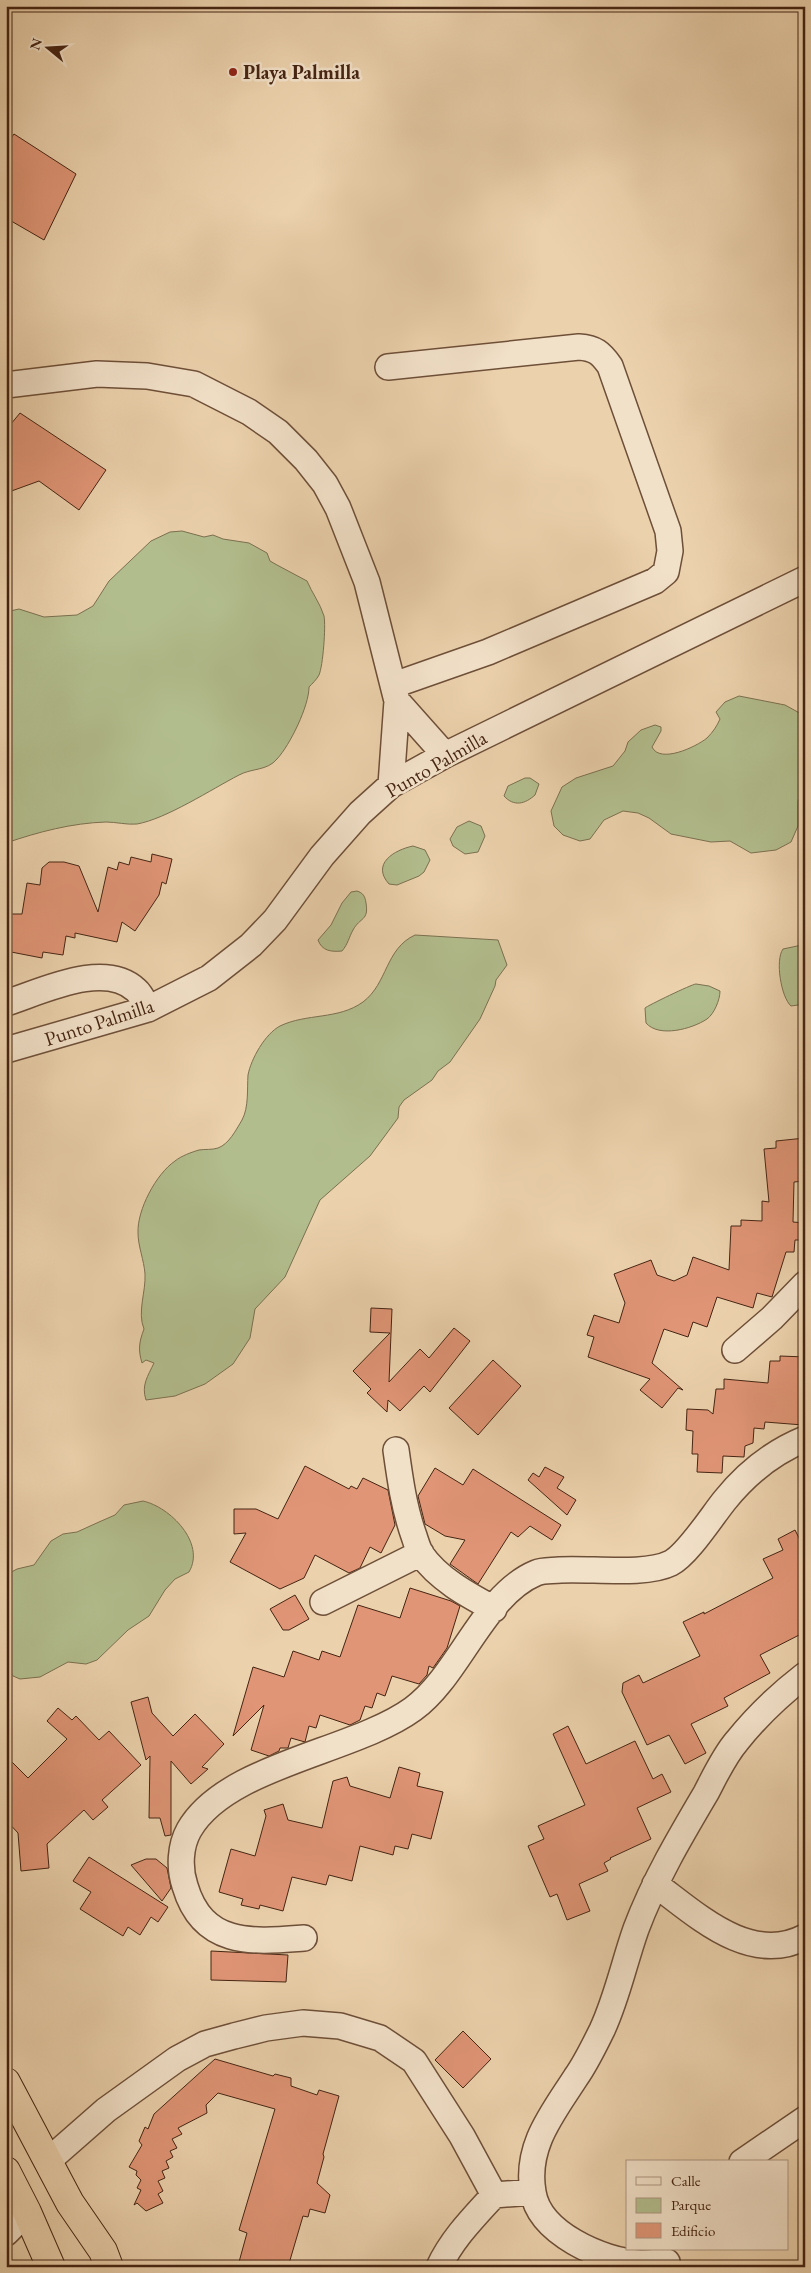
<svg xmlns="http://www.w3.org/2000/svg" width="811" height="2273" font-family="'EB Garamond',serif">
  <rect width="100%" height="100%" fill="#ebd1ac"/>
  <filter id="stains"><feTurbulence type="fractalNoise" baseFrequency=".004" numOctaves="4"/><feColorMatrix values="0 0 0 0 .2 0 0 0 0 .09 0 0 0 0 .02 0 0 0 .5 -.17"/></filter>
  <radialGradient id="worn" r=".72"><stop offset=".6" stop-color="#630" stop-opacity="0"/><stop offset="1" stop-color="#630" stop-opacity=".3"/></radialGradient>
  <path fill="#b2bd8d" stroke="#7c7050" d="M182,531L204,537L213,535L223,539L249,543L267,553L270,561L277,565L307,581C312,593 320,603 324,616C326,626 323,666 319,675C317,679 312,684 309,687C309,706 290,745 277,759C267,771 252,768 239,775C212,789 166,819 137,824C127,825 116,822 106,822C72,823 38,832 6,843V612L19,609L44,617L77,615L93,606L109,581L151,541L170,532Z
    M739,696L785,705L805,716V791L798,801V826L791,842L776,850L751,853L730,841L711,842L671,834L649,818L638,813L623,811L604,820L590,839L580,841L563,835L554,826L551,811L562,787L576,778L613,766L625,751L628,742L641,730L655,725L661,727V731L652,747C660,764 696,747 707,738C713,732 717,726 720,719L716,712L725,702Z
    M525,778H530L539,784L535,795C525,804 514,807 504,796L508,786Z
    M469,821L481,826L485,836L478,852L465,854L453,846L450,839L457,827Z
    M413,846L425,850L430,860L424,872L419,876L397,885L389,884C371,864 394,850 413,846Z
    M357,891C363,893 365,896 366,903C369,921 360,917 353,930C349,937 348,944 342,951C331,952 322,951 318,940L331,925L342,903L351,892Z
    M415,935L498,940L507,965L496,980L495,986L480,1019L450,1062L438,1071L432,1080L404,1100L399,1107L398,1118L370,1156L320,1200L285,1277L255,1309L250,1338L233,1364L205,1384L175,1396L146,1400C141,1385 148,1376 154,1363L146,1360L142,1363C138,1350 139,1342 144,1329C137,1312 146,1292 145,1274C144,1260 138,1246 138,1233C137,1210 156,1174 175,1161C181,1156 192,1152 199,1150C205,1149 212,1150 218,1148C229,1144 236,1130 242,1120C249,1107 247,1089 248,1075C251,1059 265,1034 280,1026C307,1013 338,1020 363,1002C388,983 385,949 415,935Z
    M802,945L805,947V1004L791,1006C781,997 775,960 783,949Z
    M696,984L709,986L720,991C720,1000 714,1014 707,1019C692,1029 659,1038 646,1023L645,1008C647,1006 692,984 696,984Z
    M143,1501C170,1507 206,1543 189,1572L175,1579L165,1590L149,1616L128,1630L97,1660L86,1664L68,1662L40,1677L20,1679L13,1676L9,1670L11,1662L6,1653V1575L17,1569L34,1565L51,1541L63,1534L77,1532L99,1522L115,1515L124,1505Z"/>
  <path fill="#e09576" stroke="#452412" d="M14,134L76,174L44,240L6,218V145Z
    M20,413L106,470L79,510L39,481L6,493V430Z
    M152,854L172,859L166,884L162,882L159,895L135,931L122,922L117,942L75,933V938L66,936L63,955L43,952L42,958L6,951V914H22L27,883L40,885L42,868L49,862H64L79,866L98,912L108,867L117,870L119,862L129,865L131,857L151,862Z
    M805,1138V1181L794,1182L793,1222L805,1223V1240H795L794,1252H786L772,1297L757,1293L753,1308L717,1297L707,1327L693,1322L688,1337L664,1329L652,1363L683,1390L678,1388L662,1408L640,1390L650,1379L588,1357L594,1337L587,1335L594,1315L619,1323L625,1303L614,1274L651,1260L657,1275L674,1281L687,1275L693,1257L729,1270L731,1226H741V1220L762,1221V1201L769,1202L764,1149L776,1148V1141Z
    M371,1308L392,1309L389,1382L420,1349L429,1358L454,1328L470,1341L430,1392L424,1386L400,1411L388,1400L387,1412L367,1393L371,1389L353,1371L390,1333L370,1332Z
    M780,1356L805,1357L803,1425L765,1422L764,1429L754,1428L753,1443L745,1446L744,1457L723,1456L722,1473L697,1472L698,1454H692L693,1431L686,1430L687,1409L708,1410L713,1414L716,1389H724V1379L768,1383L770,1361H780Z
    M493,1360L521,1386L478,1435L449,1408Z
    M305,1466L349,1489L351,1486L357,1489L363,1478L388,1490L395,1525L381,1553L370,1547L360,1568L349,1573L315,1555L304,1578L280,1589L230,1562L246,1533L234,1534V1509H256L278,1519Z
    M545,1467L564,1477L557,1488L576,1500L567,1515L528,1480L533,1473L539,1477Z
    M435,1468L463,1485L473,1469L561,1525L552,1540L530,1526L518,1537L511,1532L478,1584L450,1564L465,1540L445,1536L425,1524L418,1496Z
    M795,1530L805,1550V1632L760,1655L770,1673L724,1698L728,1706L691,1724L706,1753L685,1764L669,1735L647,1745L622,1692L623,1683L639,1675L643,1683L700,1656L683,1622L704,1612V1614L773,1578L763,1559L783,1550L778,1539Z
    M410,1588L451,1601L460,1606L447,1648L433,1668L429,1666L427,1675L419,1684L392,1676L385,1696L377,1693L372,1708L365,1706L360,1720L350,1725L320,1715L316,1728L309,1726L305,1742L291,1738L288,1748H280L279,1751L269,1756L251,1750L264,1705L233,1736L253,1667L284,1677L293,1651L319,1660L322,1651L340,1657L358,1605L400,1618Z
    M295,1595L309,1619L289,1630H283L270,1609Z
    M148,1697L152,1713L173,1736L195,1714L224,1744L202,1767L208,1769L191,1784L171,1761V1835L165,1836L160,1818H149L150,1756L146,1760L131,1702Z
    M58,1708L72,1720L76,1716L99,1740L109,1731L141,1765L102,1800L108,1807L93,1820L84,1810L47,1844L49,1868L21,1871L18,1833L6,1820V1756L28,1778L67,1739L47,1721Z
    M568,1726L586,1764L635,1741L653,1779L662,1774L671,1792L637,1808L651,1839L610,1858L611,1859L604,1863L608,1871L579,1884L590,1911L567,1920L557,1894L550,1897L528,1846L544,1839L538,1826L585,1805L553,1734Z
    M399,1767L420,1773L417,1786L443,1792L431,1839L412,1834L408,1849L395,1846L393,1855L360,1846L352,1881L329,1875L326,1885L292,1877L283,1911L260,1905L259,1909L241,1905L243,1899L219,1892L231,1849L255,1856L266,1816L264,1810L283,1804L288,1820L322,1828L333,1781L347,1777L350,1786L390,1798Z
    M89,1857L168,1907L158,1922L151,1917L140,1935L128,1927L123,1936L80,1909L91,1892L73,1881Z
    M146,1859H156L167,1868L171,1888L162,1901L131,1865Z
    M211,1951L288,1955L286,1982L211,1980Z
    M463,2031L491,2059L463,2088L435,2060Z
    M215,2059L273,2076L275,2074L291,2078V2086L317,2095L319,2090L339,2096L323,2154L324,2157L317,2183L330,2195L325,2213L310,2209L308,2217L303,2216L288,2267H253L239,2262L247,2233L239,2230L275,2109L218,2093L206,2105L207,2113L178,2128L182,2134L172,2139L177,2148L170,2151L173,2157L166,2161L169,2168L162,2171L165,2178L158,2181L163,2191L158,2194L163,2203L146,2211L137,2203L134,2205L141,2190L137,2188L141,2180L136,2175L137,2171L129,2167L142,2145L139,2141L145,2127L148,2129L154,2114Z"/>
  <g fill="none" stroke-linecap="round" stroke-linejoin="round">
    <g stroke="#6e4f38" stroke-width="28">
      <path id="minor" d="M388,367L579,347C595,348 601,353 610,366L668,531L670,551L666,572L655,581L488,652L394,685
        M6,385L97,374L147,376L194,384L249,412L278,432L306,460L325,484L338,508L367,582L397,701L391,785
        M397,701L445,755
        M6,1003C41,992 104,960 136,990C141,994 145,1003 148,1009
        M6,1050L148,1009L209,978L251,945L275,920L322,856L360,813L391,785L445,755L805,579
        M735,1350L772,1318L805,1284
        M396,1450C400,1479 404,1508 414,1536C416,1542 418,1549 421,1554C438,1579 468,1595 494,1609
        M323,1602L421,1553
        M655,1884C697,1915 750,1966 805,1937
        M304,1938C252,1942 203,1947 185,1886C179,1868 180,1846 189,1830C226,1765 354,1752 413,1709C459,1676 483,1595 536,1573C543,1570 552,1571 560,1570C590,1568 645,1576 671,1563C688,1554 712,1516 725,1500C746,1474 773,1452 805,1439
        M49,2160L106,2110L177,2059L205,2044L234,2036L266,2028L303,2023L340,2026L380,2038L414,2061L462,2136L494,2195
        M742,2162L805,2119
        M6,2233L27,2212
        M667,2262C658,2262 649,2263 640,2263C602,2261 539,2233 533,2192C525,2146 553,2113 576,2077C586,2063 594,2046 602,2030C617,1998 624,1963 636,1929C654,1881 680,1837 706,1793C715,1776 724,1756 737,1741C757,1716 779,1695 805,1675
        M439,2267C452,2239 473,2218 494,2195L533,2192"/>
    </g>
    <g stroke="#452412" stroke-width="30">
      <path id="highway" d="M6,2082L70,2203L103,2251L109,2267
        M6,2171L27,2212L51,2267"/>
    </g>
    <use href="#minor" stroke="#f2e1c9" stroke-width="25"/>
    <use href="#highway" stroke="#ebd1ac" stroke-width="28"/>
  </g>
  <circle fill="#8f2418" stroke="#f2e1c9" stroke-width="2" cx="233" cy="72" r="5"/>
  <g text-anchor="middle" stroke-width="5" stroke-linejoin="round" paint-order="stroke">
    <g font-size="20" font-weight="bold" fill="#452412" stroke="#f2e1c9" text-anchor="start">
      <text x="243" y="79">Playa Palmilla</text>
    </g>
    <g font-size="20" fill="#452412" stroke="#f2e1c9">
      <text transform="translate(436 764) rotate(-30)" y="7">Punto Palmilla</text>
      <text transform="translate(99 1022) rotate(-18)" y="7">Punto Palmilla</text>
    </g>
  </g>
  <rect width="811" height="2273" fill="none" stroke="#ebd1ac" stroke-width="25"/>
  <rect x="8" y="8" width="796" height="2258" fill="none" stroke="#452412" stroke-width="2.5"/>
  <rect x="12" y="12" width="786" height="2248" fill="none" stroke="#452412"/>
  <rect x="626" y="2160" width="162" height="90" fill="#f2e1c9" stroke="#ad9580"/>
  <rect x="636" y="2177" width="25" height="8" fill="#f2e1c9" stroke="#ad9580"/>
  <text x="671" y="2186" font-size="15" fill="#452412">Calle</text>
  <rect x="636" y="2198" width="25" height="15" fill="#b2bd8d" stroke="#ad9580"/>
  <text x="671" y="2210" font-size="15" fill="#452412">Parque</text>
  <rect x="636" y="2223" width="25" height="15" fill="#e09576" stroke="#ad9580"/>
  <text x="671" y="2236" font-size="15" fill="#452412">Edificio</text>
  <g transform="translate(48 48) rotate(288)" stroke="#f2e1c9" stroke-width="4" paint-order="stroke">
  <path d="M0-4L9 19L0 12L-9 19Z" fill="#452412"/>
  <text y="-8" font-size="14" font-weight="bold" text-anchor="middle" fill="#452412">N</text>
  </g>
  <rect width="100%" height="100%" filter="url(#stains)"/>
  <rect width="100%" height="100%" fill="url(#worn)"/>
</svg>
